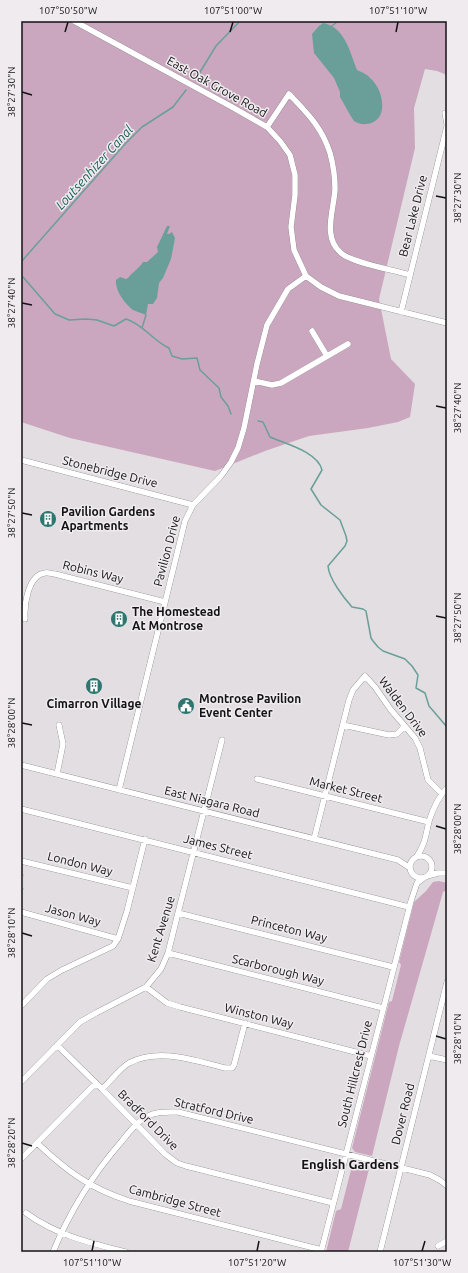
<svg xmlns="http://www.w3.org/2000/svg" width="468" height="1273" font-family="Ubuntu,sans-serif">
  <rect width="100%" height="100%" fill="#e2dee1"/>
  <path fill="#caa7bf" d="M21,21H447V75L437,71L425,69L414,108L415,148L379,299L391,359L415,384L410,417L398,422L368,428L309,436L265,451L215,471L70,438L21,422Z
    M439,881L447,883V890L443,892L399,1046L372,1156L355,1152L352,1148L389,1002L392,1001L401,965L399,962L414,902L426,891L433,882Z
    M355,1162L370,1165L348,1252H326L336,1211L341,1209L351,1170Z"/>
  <path fill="#6a9f99" d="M323,23C345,27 350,52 357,70C361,72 367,74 370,78C384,89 390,122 366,124C363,125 357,123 354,121C351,117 343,102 340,97V92L334,78L314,53L312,34L319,26Z
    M167,226H170L167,234H169L172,232L175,238L171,259L163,278L159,283L157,298L153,304H148L146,315C142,313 137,312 133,310C125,304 115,291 116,280L120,277L126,279L128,278C132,272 139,269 143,262H147L158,252L157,247Z"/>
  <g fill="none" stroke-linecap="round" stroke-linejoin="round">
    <path stroke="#6a9f99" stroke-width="1.5" d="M332,26L338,21
      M197,77L216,46L240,21
      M21,262L125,144L142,127L173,107L186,90
      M23,277L55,314L60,316L69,320L86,319L97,320L114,326L126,319C143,324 153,341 169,348L172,356L182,359L197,358L200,370L219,388L221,397L228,406L231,414
      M142,328L146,315
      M258,421L263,422L270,437C286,444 318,452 322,470L311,489L321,505L340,520L346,536L347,541L345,546L328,566C329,579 344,598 352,607L363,609L366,611L371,638L373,641L378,647L383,651L405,659L412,666L418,675L416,688L425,693L429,706L447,727"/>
    <g stroke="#797577" stroke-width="6">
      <path id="minor" d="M74,21L232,107L267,127L280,141L290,155L295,175V195L291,227L294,250L306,276L321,287L339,296L447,323
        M445,113L447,124
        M267,127L289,94C307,113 322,127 330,153C333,164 335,177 335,189C334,210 322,237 341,253C352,263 394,270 410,275
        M401,312L447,126
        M312,331L327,356
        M254,381L272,385L281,383L348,344
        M21,460L193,505
        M25,619C24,605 28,575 45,573C48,572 52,574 55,574L165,602
        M343,725L389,735L397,734L404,727
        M21,765L398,860L410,868
        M57,774L63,744L59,725
        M257,779L429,822
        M119,790L185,521L193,505L221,476L231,462L238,448L244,428L257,364L267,325L288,289L306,276
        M21,809L409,907
        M314,839L349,700L353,690L365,676L375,687L391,710L415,738L420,748L428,780L442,794
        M417,856C425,845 426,834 429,821C433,809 438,797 447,788
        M410 867a11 11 0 1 1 22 0a11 11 0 1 1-22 0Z
        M21,861L133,888
        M427,876L438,873H447
        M21,877V887
        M21,912L118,939
        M178,913L393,967
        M168,953L383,1008
        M146,987L167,1003L180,1007L371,1056
        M21,1006L47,979L62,970L113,946L118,939L127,911L145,839
        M57,1045L102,1089L165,1154L177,1163L186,1166L333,1203
        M429,1056L447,1060
        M21,1082L80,1022L96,1013L146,987L161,969L168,953L178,913L222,740
        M102,1089C111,1081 119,1069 129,1063C158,1047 196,1061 225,1068H232L234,1065L245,1023
        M37,1143C67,1171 89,1188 129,1201L322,1250
        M21,1159L96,1083
        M26,1213C56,1235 90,1243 126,1252
        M438,1246L447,1241
        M53,1252C70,1211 93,1174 122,1141C129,1132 136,1123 146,1117C156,1111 167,1112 178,1112L430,1175L441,1181L447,1186
        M321,1252L411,901L417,883L425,877
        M380,1252L447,982"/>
    </g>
    <use href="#minor" stroke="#fff" stroke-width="5.5"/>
  </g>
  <path fill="none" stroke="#131213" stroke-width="1.5" d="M65,32L68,22M230,32L233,22M396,32L398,22M22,92L32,95M436,196L446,198M22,303L32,305M436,406L446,408M22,513L32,515M436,616L446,618M22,723L32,725M436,826L446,829M22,933L32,936M436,1036L446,1039M22,1143L32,1146M92,1251L94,1241M257,1251L259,1241M422,1251L425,1241"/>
  <defs>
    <g id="building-disc" transform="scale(0.9)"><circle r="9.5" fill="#2e766f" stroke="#efebee"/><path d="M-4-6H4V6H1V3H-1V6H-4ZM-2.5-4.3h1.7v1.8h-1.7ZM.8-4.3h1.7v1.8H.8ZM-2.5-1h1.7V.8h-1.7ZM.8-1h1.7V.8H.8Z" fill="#fff"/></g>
    <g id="civic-disc" transform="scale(0.9)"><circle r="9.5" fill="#2e766f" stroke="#efebee"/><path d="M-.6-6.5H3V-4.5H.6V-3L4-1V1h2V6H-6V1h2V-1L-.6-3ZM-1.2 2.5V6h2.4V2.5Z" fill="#fff"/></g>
  </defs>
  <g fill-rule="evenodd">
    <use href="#building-disc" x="48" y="519"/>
    <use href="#building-disc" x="119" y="619"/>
    <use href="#building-disc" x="94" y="686"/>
    <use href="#civic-disc" x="186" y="706"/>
  </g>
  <g text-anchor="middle" stroke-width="3" stroke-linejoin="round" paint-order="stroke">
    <g font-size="12" fill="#131213" stroke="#efebee">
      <text transform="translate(217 87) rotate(29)" y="4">East Oak Grove Road</text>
      <text transform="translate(413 216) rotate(-76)" y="4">Bear Lake Drive</text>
      <text transform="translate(110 472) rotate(14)" y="4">Stonebridge Drive</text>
      <text transform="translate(167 551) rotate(-75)" y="4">Pavilion Drive</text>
      <text transform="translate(93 572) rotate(14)" y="4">Robins Way</text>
      <text transform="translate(403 707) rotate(53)" y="4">Walden Drive</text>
      <text transform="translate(346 790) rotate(14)" y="4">Market Street</text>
      <text transform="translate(212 802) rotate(14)" y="4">East Niagara Road</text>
      <text transform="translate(218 847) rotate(14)" y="4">James Street</text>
      <text transform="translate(80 864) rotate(14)" y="4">London Way</text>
      <text transform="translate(73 915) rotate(15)" y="4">Jason Way</text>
      <text transform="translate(161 929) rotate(-73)" y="4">Kent Avenue</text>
      <text transform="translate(289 929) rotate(14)" y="4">Princeton Way</text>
      <text transform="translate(278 970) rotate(14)" y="4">Scarborough Way</text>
      <text transform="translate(259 1016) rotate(14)" y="4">Winston Way</text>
      <text transform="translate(355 1074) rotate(-76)" y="4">South Hillcrest Drive</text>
      <text transform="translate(214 1111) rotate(13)" y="4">Stratford Drive</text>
      <text transform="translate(403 1114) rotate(-76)" y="4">Dover Road</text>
      <text transform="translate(148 1120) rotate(45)" y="4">Bradford Drive</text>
      <text transform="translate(175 1201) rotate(15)" y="4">Cambridge Street</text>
    </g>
    <g font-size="12" font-weight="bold" fill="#131213" stroke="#efebee" text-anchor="start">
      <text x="61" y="516">Pavilion Gardens<tspan x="61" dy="14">Apartments</tspan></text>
      <text x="132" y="616">The Homestead<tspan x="132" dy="14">At Montrose</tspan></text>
      <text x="199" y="703">Montrose Pavilion<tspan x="199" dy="14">Event Center</tspan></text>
      <text x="94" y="708" text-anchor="middle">Cimarron Village</text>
    </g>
    <g font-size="13" font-style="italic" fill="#156059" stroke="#efebee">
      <text transform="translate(94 167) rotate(-48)" y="5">Loutsenhizer Canal</text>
    </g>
    <g font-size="13" font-weight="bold" fill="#131213" stroke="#efebee">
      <text x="350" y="1169">English Gardens</text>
    </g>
  </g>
  <rect width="468" height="1273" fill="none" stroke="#efebee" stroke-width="44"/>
  <rect x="22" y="22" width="424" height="1229" fill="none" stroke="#131213" stroke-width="1.5"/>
  <g font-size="10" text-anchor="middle" fill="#131213">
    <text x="68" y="14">107°50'50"W</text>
    <text x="233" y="14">107°51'00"W</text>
    <text x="398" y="14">107°51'10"W</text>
    <text transform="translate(11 92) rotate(-90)" y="4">38°27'30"N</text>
    <text transform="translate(457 198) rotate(-90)" y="4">38°27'30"N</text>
    <text transform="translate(11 303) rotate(-90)" y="4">38°27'40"N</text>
    <text transform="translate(457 408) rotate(-90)" y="4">38°27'40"N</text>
    <text transform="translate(11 513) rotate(-90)" y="4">38°27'50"N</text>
    <text transform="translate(457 618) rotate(-90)" y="4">38°27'50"N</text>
    <text transform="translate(11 723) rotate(-90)" y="4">38°28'00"N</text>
    <text transform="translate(457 829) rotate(-90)" y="4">38°28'00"N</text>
    <text transform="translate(11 933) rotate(-90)" y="4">38°28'10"N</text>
    <text transform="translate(457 1039) rotate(-90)" y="4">38°28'10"N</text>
    <text transform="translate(11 1143) rotate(-90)" y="4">38°28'20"N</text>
    <text x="92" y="1266">107°51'10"W</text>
    <text x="257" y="1266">107°51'20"W</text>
    <text x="422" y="1266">107°51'30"W</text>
  </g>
</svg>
